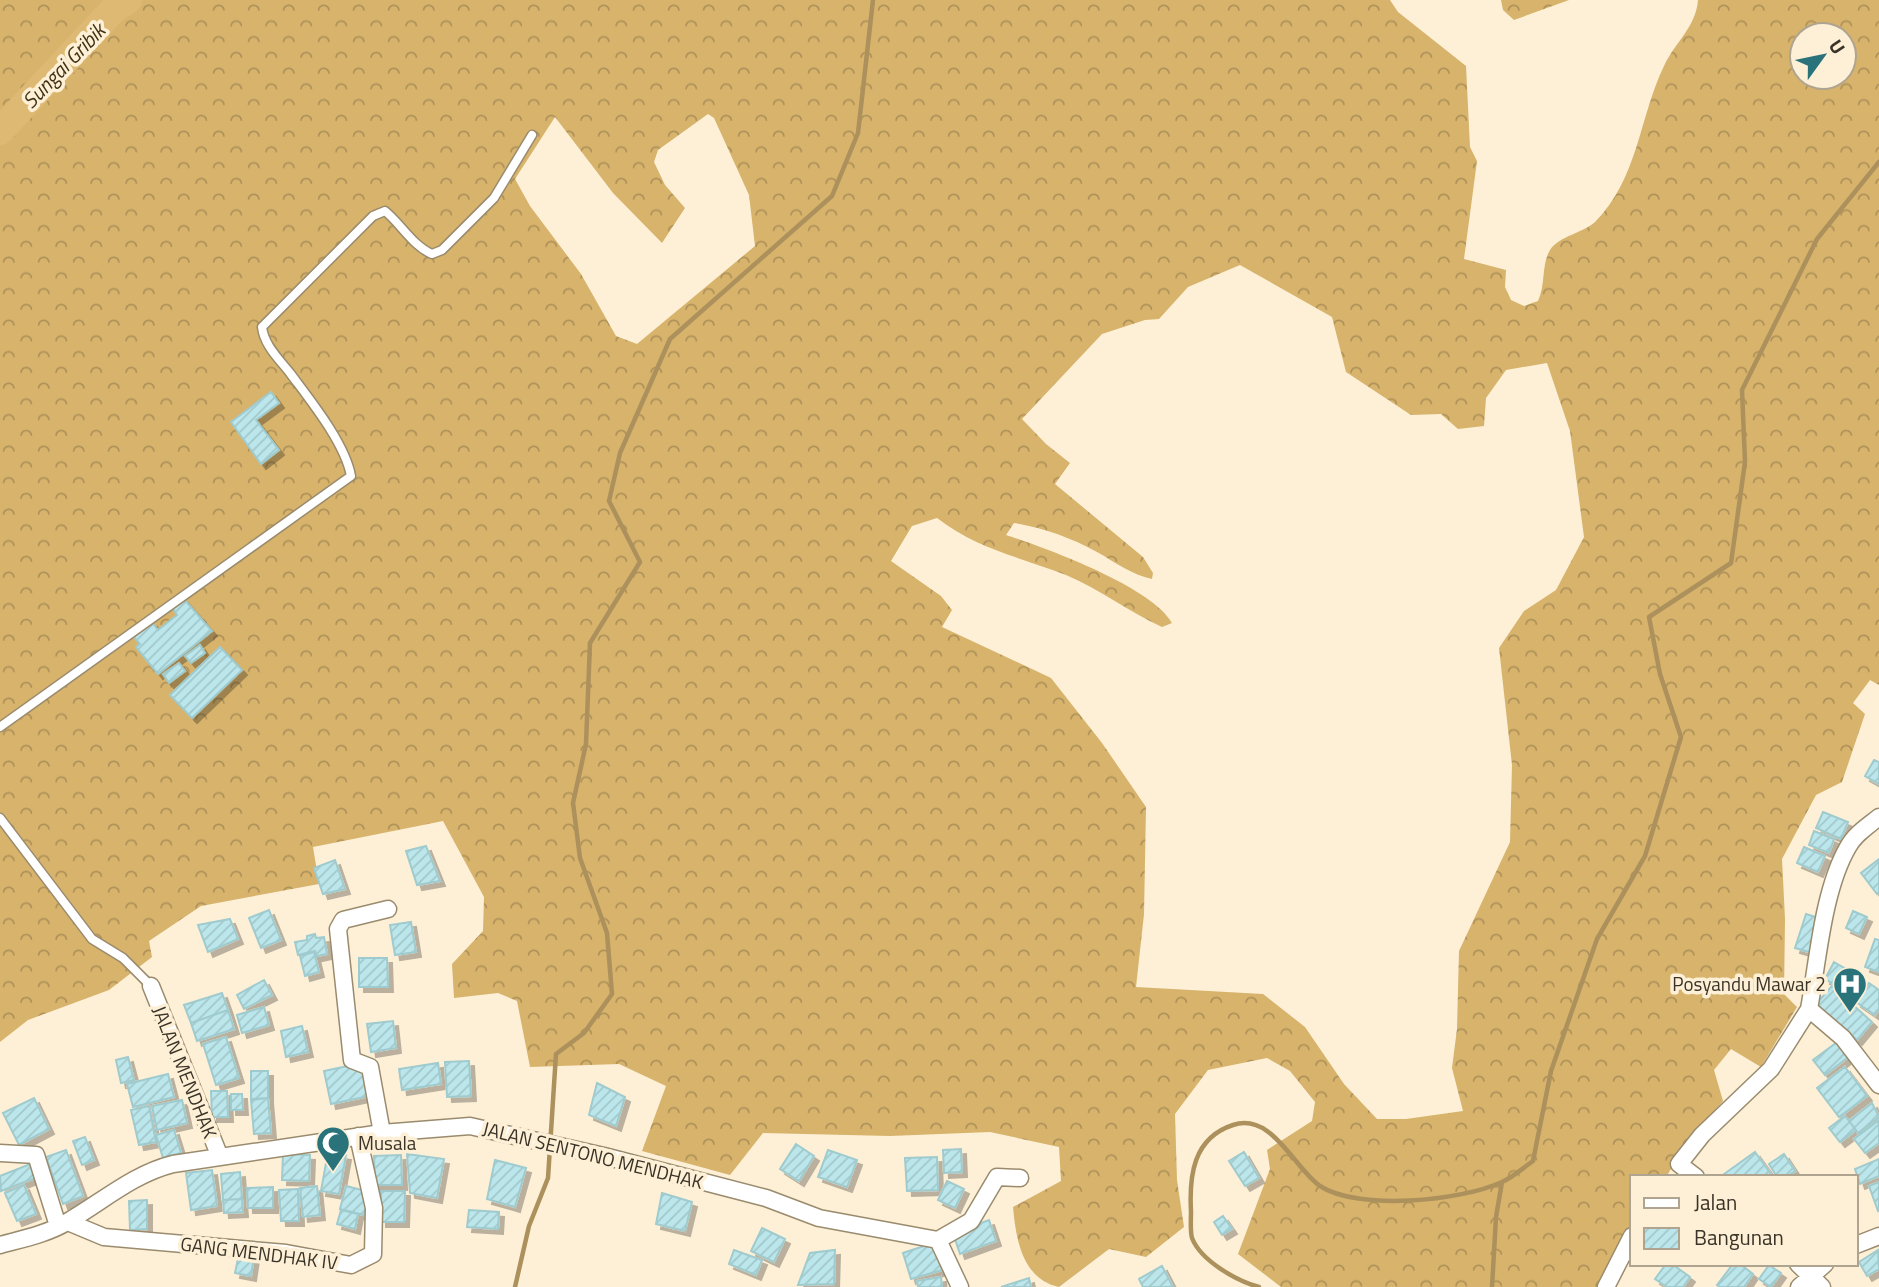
<svg xmlns="http://www.w3.org/2000/svg" width="1879" height="1287" font-family="'Titillium Web',sans-serif">
  <defs>
    <pattern id="forest-crowns" width="20" height="18" patternUnits="userSpaceOnUse" patternTransform="scale(1.75)"><rect width="20" height="18" fill="#d7b36c"/><path d="M2 6a3 3 0 1 1 6 0M12 15a3 3 0 1 1 6 0" fill="none" stroke="#af9259"/></pattern>
    <pattern id="building-hatch" width="6" height="6" patternUnits="userSpaceOnUse" patternTransform="scale(1.75)"><rect width="6" height="6" fill="#bbe7ec"/><path d="M-1 1l2-2M0 6l6-6M5 7l2-2" fill="none" stroke="#a2c7ca"/></pattern>
    <filter id="shadow"><feDropShadow dx="5" dy="5" stdDeviation="0" flood-color="#0004"/></filter>
  </defs>
  <rect width="100%" height="100%" fill="#fdf0d6"/>
  <path fill="url(#forest-crowns)" fill-rule="evenodd" d="M0,0H1390L1398,12L1466,66L1470,147L1477,161L1464,259L1506,270L1505,287L1511,300L1524,306L1538,301C1546,284 1541,265 1550,250C1559,236 1583,233 1595,222C1638,179 1639,118 1664,66C1675,42 1696,27 1698,0H1879V685L1870,680L1853,703L1865,714L1842,782L1816,795L1782,859L1785,919L1784,994L1797,1007L1761,1067L1731,1049L1714,1070L1723,1101L1686,1145L1666,1177H1632V1226L1601,1287H1281L1238,1254L1270,1169L1267,1150L1312,1121L1315,1102L1290,1071L1267,1058L1208,1070L1175,1114L1177,1180L1184,1227L1146,1257L1109,1249L1059,1287C1022,1279 1016,1239 1013,1207L1061,1181L1059,1147L990,1132L890,1136L763,1133L730,1175L642,1151L666,1086L619,1064L530,1067L517,1001L498,993L454,998L452,964L483,931L484,897L443,821L313,847L319,884L201,906L149,941L152,957L109,990L28,1020L0,1042ZM1802,35H1844V77H1802ZM708,114L714,118L749,195L755,246L637,344L616,336L581,274L530,206L515,179L555,117L613,193L662,243L685,208L665,185L654,162L658,150ZM1240,265L1332,317L1346,372L1411,415L1441,414L1458,429L1484,426L1486,398L1506,370L1547,363L1570,431L1584,537L1556,590L1524,611L1499,648L1512,765L1510,842L1459,951L1457,1029L1452,1068L1463,1111L1406,1119H1377L1344,1084L1305,1027L1263,994L1136,987L1144,914L1146,807L1102,743L1051,678L942,627L952,610L941,596L891,561L912,526L937,518C977,549 1020,557 1066,575C1100,589 1129,612 1162,627L1172,623C1152,587 1046,548 1006,535L1014,523C1044,528 1071,538 1097,552C1115,562 1132,575 1152,579L1153,573L1143,557L1055,484L1070,463L1046,444L1022,419L1102,334L1145,320L1159,319L1188,287Z
    M1501,0H1569L1514,20L1503,10Z"/>
  <g fill="none" stroke-linecap="round" stroke-linejoin="round">
    <path stroke="#ad915c" stroke-width="4.5" d="M515,1287L529,1226L548,1178L556,1054L584,1033L612,994L607,933L580,858L573,803L586,744L590,643L640,562L609,501L620,453L670,339L832,196L858,133L873,0
      M1259,1287C1237,1281 1201,1261 1192,1238C1190,1231 1191,1219 1191,1212C1189,1176 1193,1138 1233,1125C1272,1112 1294,1168 1320,1186C1358,1211 1461,1201 1502,1182C1513,1177 1523,1168 1533,1161L1551,1071L1597,939L1645,856L1681,737L1660,674L1649,617L1731,563L1745,462L1742,390L1817,239L1879,162
      M1492,1287L1496,1217L1502,1182"/>
    <path stroke="#deb973" stroke-width="28" d="M0,131L114,9L128,0"/>
  </g>
  <path fill="url(#building-hatch)" stroke="#9fcbcf" stroke-width="2" filter="url(#shadow)" d="M271,392L279,403L256,420L279,450L261,464L231,422Z
    M183,598L212,631L158,674L136,647L140,644L134,637L152,622L158,630L177,615L172,607Z
    M200,645L205,653L191,663L185,656Z
    M220,647L242,670L192,718L170,695Z
    M179,663L185,671L169,683L163,674Z
    M1874,760L1879,762V784L1865,776Z
    M1823,812L1848,822L1841,839L1816,828Z
    M1814,831L1834,839L1829,853L1809,845Z
    M426,846L440,881L417,885L406,851Z
    M1804,847L1825,856L1818,872L1797,863Z
    M1879,859V892L1877,894L1861,873Z
    M335,860L345,889L323,894L314,868Z
    M269,910L281,940L261,948L249,918Z
    M1853,911L1867,917L1859,934L1846,928Z
    M1806,914L1822,919L1812,953L1795,948Z
    M230,919L238,939L208,952L198,925Z
    M411,922L416,952L395,955L390,925Z
    M315,934L316,938L324,937L327,954L317,956L315,951L298,955L295,942L307,940V936Z
    M1875,939L1879,940V972L1865,967Z
    M314,952L319,972L305,976L300,956Z
    M359,958H387L388,987H359Z
    M1834,962L1858,976L1849,993L1825,979Z
    M264,980L272,995L244,1009L237,995Z
    M1869,983L1879,990V1009L1875,1015L1856,1002Z
    M1832,986L1872,1022L1857,1040L1816,1004Z
    M222,993L228,1010L191,1023L184,1005Z
    M264,1007L269,1025L242,1033L237,1015Z
    M228,1010L234,1029L197,1041L191,1023Z
    M393,1021L396,1048L371,1052L367,1024Z
    M302,1026L308,1052L286,1057L281,1031Z
    M226,1037L239,1078L216,1085L203,1044Z
    M1840,1040L1851,1055L1825,1075L1813,1060Z
    M128,1057L134,1080L121,1083L116,1060Z
    M469,1061L471,1096L447,1097L445,1062Z
    M362,1063L369,1096L331,1104L324,1071Z
    M438,1063L441,1084L402,1090L399,1069Z
    M1845,1067L1867,1096L1839,1117L1817,1088Z
    M251,1071H268V1098L251,1099Z
    M168,1074L174,1097L133,1107L127,1084Z
    M597,1083L625,1097L616,1126L589,1115Z
    M211,1091H227L228,1117H212Z
    M231,1094H242L243,1110H231Z
    M34,1098L49,1129L19,1145L3,1113Z
    M268,1098L271,1133L254,1134L251,1100Z
    M182,1100L187,1123L157,1130L152,1106Z
    M1872,1103L1879,1117L1858,1133L1849,1121Z
    M149,1106L156,1142L139,1145L131,1110Z
    M1845,1116L1856,1130L1840,1142L1829,1128Z
    M1879,1120V1143L1865,1153L1854,1139Z
    M174,1130L181,1153L163,1158L156,1135Z
    M85,1137L94,1160L82,1165L73,1141Z
    M796,1144L814,1156L799,1181L780,1169Z
    M961,1149L962,1172L944,1173L943,1150Z
    M66,1150L83,1196L63,1204L46,1157Z
    M828,1150L857,1160L847,1187L818,1177Z
    M328,1152L346,1155L339,1194L321,1191Z
    M1244,1152L1259,1178L1245,1186L1229,1161Z
    M1755,1152L1773,1177H1720Z
    M283,1154L310,1155L309,1181L282,1180Z
    M407,1154L444,1159L437,1198L410,1193Z
    M1784,1154L1795,1171L1786,1177H1777L1769,1164Z
    M401,1155L402,1185H375L374,1156Z
    M937,1157L938,1190L907,1191L905,1158Z
    M1879,1159V1176L1860,1184L1855,1169Z
    M495,1160L526,1168L515,1207L487,1199Z
    M38,1161L43,1175L1,1191L0,1176Z
    M212,1170L217,1206L191,1210L186,1173Z
    M240,1172L242,1199L223,1200L221,1174Z
    M947,1181L964,1189L955,1208L938,1200Z
    M1879,1182V1210L1878,1211L1869,1186Z
    M24,1185L36,1214L17,1221L5,1193Z
    M317,1186L320,1215L303,1217L300,1188Z
    M346,1186L370,1192L364,1215L340,1209Z
    M273,1187V1208H248L247,1188Z
    M298,1189L299,1221H281L279,1190Z
    M381,1191H405L404,1222H381Z
    M662,1193L692,1202L685,1231L656,1224Z
    M242,1199L243,1212L224,1213L223,1200Z
    M147,1200V1229L130,1230L129,1201Z
    M341,1210L358,1214L355,1229L337,1224Z
    M469,1210L499,1212L498,1229L467,1227Z
    M1223,1216L1232,1229L1222,1235L1214,1222Z
    M989,1220L996,1241L960,1254L953,1233Z
    M762,1228L785,1239L774,1262L751,1251Z
    M933,1243L942,1270L911,1279L903,1253Z
    M734,1250L762,1260L756,1275L729,1264Z
    M835,1250L834,1284L798,1285L810,1253Z
    M1878,1250L1879,1269L1867,1276L1859,1262Z
    M239,1254L254,1256L251,1276L235,1273Z
    M1666,1264H1672L1690,1277L1683,1287H1667L1655,1279Z
    M1733,1264H1740L1753,1274L1744,1287H1720L1717,1285Z
    M1769,1265L1781,1273L1771,1287L1759,1279Z
    M1162,1266L1173,1287H1143L1139,1279Z
    M941,1277L942,1287H918L917,1281Z
    M1029,1278L1031,1287H1001Z"/>
  <g fill="none" stroke-linecap="round" stroke-linejoin="round">
    <g stroke="#9a8b6d" stroke-width="11">
      <path id="service" d="M0,727L351,476C345,443 310,400 290,373C279,359 264,345 262,327L373,216L385,211C401,224 413,246 432,254L442,250L494,198L532,135
        M0,818L92,939L123,958L151,986"/>
    </g>
    <g stroke="#9a8b6d" stroke-width="19">
      <path id="minor" d="M1879,817C1868,826 1855,834 1848,847C1823,890 1818,960 1809,1009L1843,1038L1879,1085
        M151,986L220,1157
        M382,1133L370,1067L352,1060L338,929L343,920L388,909
        M0,1153L36,1155L58,1226
        M1696,1177L1679,1164L1702,1135L1771,1069L1809,1009
        M68,1222L104,1237L286,1253L351,1265L373,1254L374,1208L358,1136
        M938,1240L971,1221L997,1177L1020,1178
        M0,1245C22,1239 47,1234 67,1222C102,1202 133,1174 173,1164L382,1133L470,1126L604,1156L766,1198L819,1218L938,1240L960,1287
        M1856,1245L1879,1236
        M1798,1264L1822,1287
        M1606,1287L1632,1236
        M1799,1287L1825,1264"/>
    </g>
    <use href="#service" stroke="#fff" stroke-width="8"/>
    <use href="#minor" stroke="#fff" stroke-width="16"/>
  </g>
  <defs>
    <g id="hospital-pin" transform="scale(1.75)"><path d="M0 17L-7.5 6A9.5 9.5 0 1 1 7.5 6Z" fill="#2a737b" stroke="#fdf0d6"/><path d="M-5-5h3v3.5h4V-5h3V5h-3V1.5h-4V5h-3Z" fill="#fff"/></g>
    <g id="mosque-pin" transform="scale(1.75)"><path d="M0 17L-7.5 6A9.5 9.5 0 1 1 7.5 6Z" fill="#2a737b" stroke="#fdf0d6"/><path d="M3.5-4.9A6 6 0 1 0 3.5 4.9A5 5 0 1 1 3.5-4.9Z" fill="#fff"/></g>
  </defs>
  <g fill-rule="evenodd">
    <use href="#hospital-pin" x="1850" y="984"/>
    <use href="#mosque-pin" x="333" y="1143"/>
  </g>
  <g text-anchor="middle" stroke-width="7" stroke-linejoin="round" paint-order="stroke">
    <g font-size="19" fill="#3a3327" stroke="#fdf0d6" text-anchor="end">
      <text x="1826" y="991">Posyandu Mawar 2</text>
      <text x="358" y="1150" text-anchor="start">Musala</text>
    </g>
    <g font-size="19" fill="#3a3327" stroke="#fdf0d6">
      <text transform="translate(185 1072) rotate(68)" y="7">JALAN MENDHAK</text>
      <text transform="translate(593 1155) rotate(14)" y="7">JALAN SENTONO MENDHAK</text>
      <text transform="translate(259 1253) rotate(7)" y="7">GANG MENDHAK IV</text>
    </g>
    <g font-size="21" font-style="italic" fill="#413212" stroke="#fdf0d6">
      <text transform="translate(64 66) rotate(-46)" y="7">Sungai Gribik</text>
    </g>
  </g>
  <rect x="1630" y="1175" width="228" height="91" fill="#fdf0d6" stroke="#afa490" stroke-width="2"/>
  <rect x="1644" y="1198" width="35" height="10" fill="#ffffff" stroke="#afa490" stroke-width="2"/>
  <text x="1694" y="1210" font-size="21" fill="#3a3327">Jalan</text>
  <rect x="1644" y="1228" width="35" height="21" fill="url(#building-hatch)" stroke="#afa490" stroke-width="2"/>
  <text x="1694" y="1245" font-size="21" fill="#3a3327">Bangunan</text>
  <g transform="translate(1823 56) rotate(57)"><circle r="33" fill="#fdf0d6" stroke="#afa490" stroke-width="2"/>
  <path d="M0-5L12 26L0 18L-12 26Z" fill="#2a737b"/>
  <text y="-10" font-size="19" font-weight="bold" text-anchor="middle" fill="#3a3327">U</text>
  </g>
</svg>
